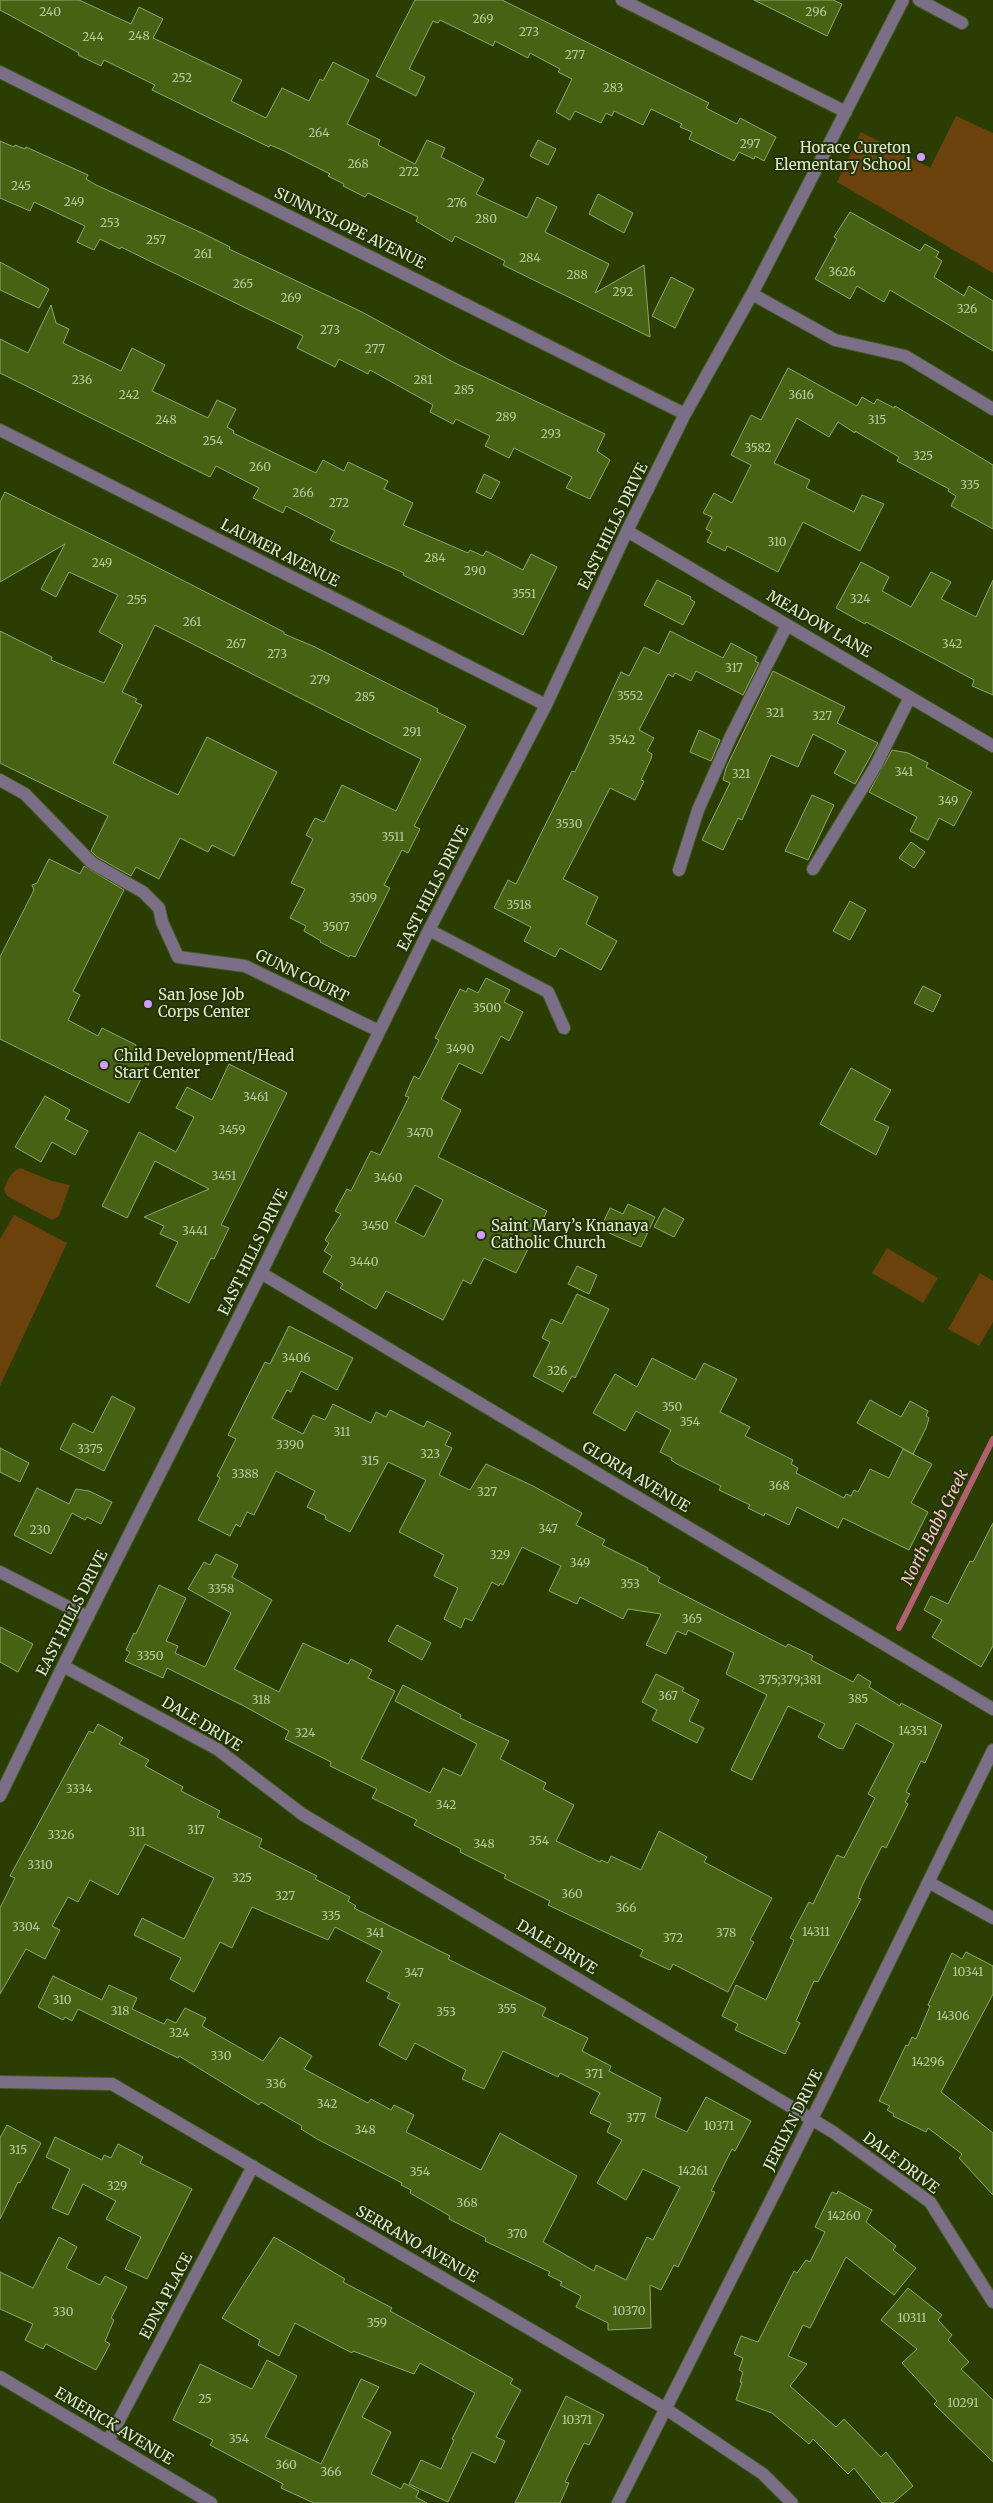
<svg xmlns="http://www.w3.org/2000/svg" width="993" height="2503" font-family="Merriweather,serif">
  <rect width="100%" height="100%" fill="#2a3d02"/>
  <path fill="#6b420b" d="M956,116L993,133V273L837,182L861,132L930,168Z
    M20,1168L52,1181L70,1185L59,1216L52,1220L7,1196L4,1190C7,1180 11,1172 20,1168Z
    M14,1215L67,1243L0,1386V1239Z
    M887,1248L938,1278L923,1303L872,1273Z
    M980,1273L993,1281V1322L979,1346L948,1329Z"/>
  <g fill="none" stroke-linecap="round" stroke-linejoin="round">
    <path stroke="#b25f71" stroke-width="6" d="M899,1628L993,1439"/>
  </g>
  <path fill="#476212" stroke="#8fa76f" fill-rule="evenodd" d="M0,0H79L131,24L139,7L163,19L153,38L242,80L231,101L266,118L282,88L309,101L320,79L323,81L333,62L369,80L347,124L380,140L378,145L415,164L427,140L445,148L441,157L484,179L476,194L527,218L537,197L557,207L545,232L609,264L595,293L644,265L650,337L503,265L505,261L455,236L452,242L416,221L418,217L368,193L365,197L343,186L344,184L328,176L330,174L280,149L270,145L269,147L152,90L155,85L104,60L101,66L78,55L79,53L0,10Z
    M415,0H502L709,103L706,108L737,124L740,118L776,137L764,161L755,156L754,159L739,152L734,161L689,139L692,132L680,127L682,124L651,109L643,125L614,111L612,116L606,113L601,123L575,111L570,120L556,112L572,79L558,72L560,69L530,53L528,58L495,41L493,46L440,20L438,23L433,21L409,69L425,77L416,96L376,76Z
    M754,0H833L842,4L827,36Z
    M538,140L556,149L548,165L530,156Z
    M0,141L14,147L15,145L25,149L26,147L88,175L86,179L96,185L202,233L230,247L229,249L362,312L455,363L605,434L597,451L610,460L590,499L566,488L572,477L514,448L509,458L485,446L490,436L456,419L453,424L430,412L433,405L370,370L368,374L339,359L335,367L297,348L303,336L121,247L120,249L100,239L94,250L77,242L85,226L34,202L30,211L0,198Z
    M598,194L633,213L624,233L589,214Z
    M850,212L920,251L925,244L939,252L936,257L942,261L934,277L964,296L969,286L993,301V351L890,290L884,302L857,286L850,299L815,279L837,239L834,237Z
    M0,262L49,289L39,308L0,290Z
    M671,277L694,289L675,328L652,316Z
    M51,305L56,323L69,329L63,343L121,371L132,348L165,365L152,391L208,418L217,400L236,409L227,427L234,431L233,433L316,473L323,460L344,471L348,462L388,481L384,489L413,503L403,525L468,553L470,550L483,556L486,551L523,570L531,554L557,567L523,635L403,575L404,573L330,540L335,531L286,506L283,513L253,498L259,488L216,466L210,477L0,373V339L28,353Z
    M788,368L857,406L862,397L874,404L877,399L894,408L895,406L993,465V529L951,506L956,496L948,491L949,489L897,461L899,457L855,431V433L838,422L829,437L797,418L774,463L810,480L806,488L854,512L862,495L884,504L860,551L803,522L778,572L727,546L725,551L707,542L712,532L706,529L712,517L703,513L714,493L732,503L751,465L731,455L751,415L761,420Z
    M484,474L500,482L491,499L476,492Z
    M5,492L135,556L284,632V634L313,646L438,709L437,712L466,726L414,826L420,829L408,853L402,850L384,885L390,888L355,957L350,955L349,957L320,942L321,941L304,931L306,926L290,918L305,889L291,883L313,839L306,835L315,818L324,822L342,785L396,811L421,759L155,625L122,692L137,699L135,702L142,705L113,763L178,795L207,737L277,772L234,856L212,845L208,852L180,838L159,879L136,867L131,876L97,857L91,851L108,816L0,763V631L52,657L51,660L104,683L123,645L99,632L118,595L69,572L56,597L41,589L65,544L0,582V502Z
    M861,562L889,577L882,591L911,607L931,572L951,582L941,599L976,617L993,580V695L972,686L974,680L866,622L865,624L836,608Z
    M657,580L691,597L690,599L695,602L683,625L644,605Z
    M670,631L723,658L731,643L757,657L755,661L759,663L743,695L696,671L691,681L675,673L673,677L668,674L639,730L654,738L647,751L652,754L651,759L641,780L644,781L635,800L610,788L563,879L598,897L586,924L617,941L601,970L560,948L555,957L524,941L531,927L494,908L508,880L516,884L572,771L575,772L621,672L629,676L644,647L659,654Z
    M773,671L845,707L837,723L878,743L855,784L834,773L846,751L813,734L798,767L771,755L742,820L738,818L723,850L702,840L730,783L723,780L726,768Z
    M699,730L720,740L711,761L690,752Z
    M892,750L908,753L928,763L926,767L972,792L954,826L939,818L928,840L910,831L917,817L869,792Z
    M812,795L834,805L808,860L785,851Z
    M911,842L925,852L914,868L899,858Z
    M49,859L80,874L84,866L124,890L73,991L80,995L68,1020L98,1036L102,1028L136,1045L133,1052L150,1061L129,1103L0,1039V957L34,890L32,885L37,883Z
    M850,901L866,910L850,940L833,931Z
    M486,978L510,990L504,1002L523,1012L509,1041L501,1036L482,1074L459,1063L441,1099L461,1110L438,1157L547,1211L516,1273L484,1258L471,1284L463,1280L443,1320L386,1291L376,1309L340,1288L343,1284L323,1272L332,1256L324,1251L329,1243L325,1240L341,1214L335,1211L347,1189L351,1191L371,1151L380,1155L409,1097L405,1096L414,1076L419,1079L439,1040L435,1038L460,989L466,992L468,988L478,993ZM415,1185L443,1200L424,1237L395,1222Z
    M923,986L941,995L933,1012L914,1003Z
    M229,1064L287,1093L221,1225L229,1228L214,1259L211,1258L189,1303L156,1286L178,1242L160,1234L164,1226L144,1217L209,1189L155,1161L127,1218L102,1206L139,1132L176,1152L194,1117L176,1108L187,1087L212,1100Z
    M851,1068L891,1090L874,1120L889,1127L876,1155L820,1124Z
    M45,1096L70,1110L65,1119L88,1131L75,1155L52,1142L41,1162L15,1147Z
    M628,1204L655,1217L641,1247L600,1229L610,1208L623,1214Z
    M664,1208L684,1219L674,1237L654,1227Z
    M577,1266L597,1275L589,1294L568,1284Z
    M577,1294L609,1309L575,1378L572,1376L563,1392L533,1376L550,1342L542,1338L551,1319L562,1324Z
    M289,1326L353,1358L337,1390L301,1371L291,1392L287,1390L272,1418L303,1434L313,1415L325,1420L333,1404L371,1423L376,1412L386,1417L390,1410L424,1427L427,1421L451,1433L445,1445L452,1448L439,1475L470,1490L486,1464L533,1486L582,1513L576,1525L605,1540L602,1545L648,1568L647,1570L660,1577L658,1582L786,1647L788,1644L813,1656L811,1660L853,1682L858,1674L871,1682L869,1687L900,1706L901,1703L942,1725L925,1763L921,1761L906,1792L910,1794L905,1802L908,1804L886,1848L882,1846L861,1888L858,1898L861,1899L818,1982L814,1981L796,2021L800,2023L785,2054L735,2030L738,2024L722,2016L736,1985L766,2000L794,1940L790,1938L809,1902L813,1904L837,1855L844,1858L875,1798L868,1794L894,1744L856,1723L843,1749L838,1748L818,1737L825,1724L788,1706L752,1780L731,1770L767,1695L726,1674L734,1653L688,1630L686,1635L677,1631L666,1654L646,1645L661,1614L628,1609L623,1619L580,1597L577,1604L549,1591L561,1566L522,1547L503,1585L500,1583L499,1586L492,1582L472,1621L465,1618L461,1628L444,1619L458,1588L434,1576L444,1555L399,1532L426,1480L388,1462L350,1532L325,1519L326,1516L307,1507L315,1491L276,1471L254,1515L247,1512L240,1527L236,1524L230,1536L198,1520L220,1478L217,1476L236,1439L228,1435L265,1362L270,1364Z
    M652,1358L695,1380L704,1363L737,1379L720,1412L750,1427L745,1436L793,1460L791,1464L798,1468L796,1473L844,1498L846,1494L851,1496L854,1490L858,1492L870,1469L889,1478L903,1449L932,1464L911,1503L928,1512L909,1550L843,1518L838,1528L797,1507L789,1525L765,1513L764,1516L748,1508L750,1505L719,1490L721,1486L677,1464L671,1460L672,1458L660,1452L671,1430L636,1411L625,1431L593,1413L615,1374L637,1387Z
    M112,1396L135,1408L104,1471L60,1449L73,1423L93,1433Z
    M870,1400L901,1417L910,1401L928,1411L926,1416L929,1418L926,1428L913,1454L857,1423Z
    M0,1448L29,1463L20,1482L0,1472Z
    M37,1488L69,1504L76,1489L89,1491L112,1502L101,1524L87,1517L85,1520L72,1513L51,1554L14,1535Z
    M993,1523V1646L981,1667L932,1637L942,1620L924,1610L931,1596L948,1604L970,1561L973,1562Z
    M216,1554L238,1565L232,1577L272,1600L234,1669L279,1692L303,1643L348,1664L351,1659L372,1670L368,1678L395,1691L361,1759L430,1793L443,1768L461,1776L477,1744L395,1701L403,1685L461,1715L460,1718L509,1741L500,1759L546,1783L543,1789L574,1805L556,1841L600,1862L601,1860L608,1863L611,1856L641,1870L659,1831L707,1857L704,1862L772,1898L750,1940L754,1942L728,1992L673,1964L670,1970L640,1956L643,1950L548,1905L550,1901L504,1878L506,1875L460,1852L461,1849L414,1825L417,1820L372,1798L377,1789L330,1766L331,1762L285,1739L289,1731L244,1706L167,1668L163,1678L125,1661L130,1652L126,1650L134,1633L136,1634L159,1585L186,1598L166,1641L178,1646L175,1653L205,1667L231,1613L188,1589L204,1562L210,1565Z
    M397,1625L431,1643L422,1660L388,1641Z
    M0,1627L33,1644L18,1672L0,1662Z
    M656,1674L684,1688L682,1691L699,1700L689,1721L704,1728L697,1743L652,1720L657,1710L642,1702Z
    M98,1724L123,1738L119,1744L149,1760L145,1766L183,1787L181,1791L220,1811L217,1817L262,1839L259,1847L317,1876L315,1879L350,1897L348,1901L356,1906L354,1908L450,1956L448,1959L546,2008L542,2016L588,2038L582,2051L611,2066L609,2071L661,2098L655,2117L687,2132L706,2097L751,2121L735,2151L732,2149L711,2191L715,2192L678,2267L674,2265L661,2290L650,2285L651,2328L608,2330V2323L576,2307L581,2296L560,2285L562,2282L548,2275L550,2272L485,2241L486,2238L449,2219L450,2216L410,2193L411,2190L401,2185L402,2183L317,2139L301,2129L302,2126L261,2102L259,2105L179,2056L178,2058L78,2009L72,2021L65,2017L63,2020L38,2007L53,1976L102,2000L109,1985L137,1998L132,2009L164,2024L167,2019L176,2023L185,2008L206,2018L202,2026L263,2061L280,2037L312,2056L304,2069L368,2103L371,2099L391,2110L394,2105L414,2115L406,2132L481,2170L500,2133L577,2176L543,2242L594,2271L596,2265L626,2280L647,2237L653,2240L680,2187L643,2169L626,2200L597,2183L622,2140L607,2132L611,2123L590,2113L600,2093L560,2073L558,2077L503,2051L484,2089L462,2079L466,2070L415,2043L406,2060L379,2045L400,2004L387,1998L390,1993L366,1981L382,1951L335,1927L328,1940L252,1907L232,1948L220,1942L194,1992L170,1979L181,1958L134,1935L142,1918L184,1939L214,1878L145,1844L118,1895L90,1880L78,1902L68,1897L52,1926L60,1930L45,1959L26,1949L0,1994V1908L15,1878L10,1876L89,1731L93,1733Z
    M966,1952L993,1966V1994L941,2092L993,2133V2195L959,2158L962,2154L928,2128L926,2132L893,2116L894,2114L887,2110L890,2106L879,2101L906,2045L908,2046L912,2037L916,2039L930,2006L928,2005L952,1953L962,1959Z
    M7,2125L41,2143L20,2183L18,2182L0,2219V2138Z
    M55,2137L102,2160L104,2155L111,2158L118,2144L143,2157L140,2163L192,2189L147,2279L125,2269L141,2237L106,2219L116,2201L83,2184L68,2215L52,2208L70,2169L46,2157Z
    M838,2191L872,2210L866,2222L896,2246L893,2250L916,2268L894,2295L846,2257L810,2328L803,2325L788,2356L807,2364L790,2386L836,2427L844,2419L881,2457L886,2452L913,2486L893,2503H882L854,2468L848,2474L813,2439L809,2444L772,2413L736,2400L742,2382H740L743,2372L739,2370L743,2358L734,2354L741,2336L758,2342L794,2271L797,2273L806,2260L810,2262L825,2232L815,2227L832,2192L837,2194Z
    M59,2237L77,2247L66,2268L100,2285L105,2276L127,2287L111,2318L114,2320L105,2341L110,2344L96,2370L46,2344L43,2349L25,2340L33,2324L0,2309V2272L33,2288Z
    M274,2237L345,2279L343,2282L392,2308L390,2311L513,2379L510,2384L521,2390L496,2437L505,2441L495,2463L472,2452L448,2502L409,2484L421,2460L441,2469L454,2440L452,2439L475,2393L420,2363L414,2374L353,2351L352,2353L295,2323L279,2356L258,2345L260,2340L222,2318Z
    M908,2288L942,2315L938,2320L952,2335L948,2340L969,2362L961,2369L993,2400V2462L934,2404L937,2401L902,2363L917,2349L881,2320Z
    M267,2360L297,2376L265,2437L321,2464L361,2379L379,2387L362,2417L391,2432L371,2474L401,2489L404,2483L419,2491L416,2497L427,2503H314L281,2488L283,2484L210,2445L213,2440L173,2420L200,2364L252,2389Z
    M566,2396L604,2415L589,2445L584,2443L565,2482L569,2483L560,2503H515Z"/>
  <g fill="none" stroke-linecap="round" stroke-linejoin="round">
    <g stroke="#475922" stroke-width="14">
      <path id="minor" d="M622,0L846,112
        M919,0L962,23
        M0,72L685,414
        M752,294L835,340L905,356L993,409
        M0,430L546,705
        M627,531L993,746
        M0,780L25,794L92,863L143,892L159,908L162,922L178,957L245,966L379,1031
        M813,869L875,767L910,697
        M679,870L698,810L731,736L787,625
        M429,930L548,992L564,1028
        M261,1273L993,1709
        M0,1572L88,1617
        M63,1666L217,1749L302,1814L833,2132L930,2202L993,2302
        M0,1796L63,1666L261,1273L429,930L546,705L627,531L685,414L752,294L903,0
        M930,1883L993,1918
        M0,2082L112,2084L666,2409L763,2474L792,2503
        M0,2377L211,2503
        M108,2441L253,2166
        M618,2503L825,2093L993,1750"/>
    </g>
    <use href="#minor" stroke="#7a6f86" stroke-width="12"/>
  </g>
  <g fill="#d09dff" stroke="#233207" stroke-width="2">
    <circle cx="921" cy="157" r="5"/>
    <circle cx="148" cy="1004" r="5"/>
    <circle cx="104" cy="1065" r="5"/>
    <circle cx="481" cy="1235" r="5"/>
  </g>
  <g text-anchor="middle" stroke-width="4" stroke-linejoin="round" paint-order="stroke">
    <g font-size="12" fill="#b8c99e">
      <text x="50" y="16">240</text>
      <text x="816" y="16">296</text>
      <text x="483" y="23">269</text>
      <text x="529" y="36">273</text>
      <text x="139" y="40">248</text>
      <text x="93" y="41">244</text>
      <text x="575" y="59">277</text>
      <text x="182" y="82">252</text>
      <text x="613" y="92">283</text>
      <text x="319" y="137">264</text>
      <text x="750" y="148">297</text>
      <text x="358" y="168">268</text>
      <text x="409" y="176">272</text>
      <text x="21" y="190">245</text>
      <text x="74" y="206">249</text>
      <text x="457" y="207">276</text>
      <text x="486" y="223">280</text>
      <text x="110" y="227">253</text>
      <text x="156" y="244">257</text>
      <text x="203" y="258">261</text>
      <text x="530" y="262">284</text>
      <text x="842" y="276">3626</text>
      <text x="577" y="279">288</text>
      <text x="243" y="288">265</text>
      <text x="623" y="296">292</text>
      <text x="291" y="302">269</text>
      <text x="967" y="313">326</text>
      <text x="330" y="334">273</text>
      <text x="375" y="353">277</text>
      <text x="82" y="384">236</text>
      <text x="423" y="384">281</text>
      <text x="464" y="394">285</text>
      <text x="129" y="399">242</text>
      <text x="801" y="399">3616</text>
      <text x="506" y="421">289</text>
      <text x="166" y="424">248</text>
      <text x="877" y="424">315</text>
      <text x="551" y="438">293</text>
      <text x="213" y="445">254</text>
      <text x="758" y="452">3582</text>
      <text x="923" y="460">325</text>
      <text x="260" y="471">260</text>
      <text x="970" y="489">335</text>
      <text x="303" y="497">266</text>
      <text x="339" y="507">272</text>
      <text x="777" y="546">310</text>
      <text x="435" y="562">284</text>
      <text x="102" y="567">249</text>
      <text x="475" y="575">290</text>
      <text x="524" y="598">3551</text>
      <text x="860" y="603">324</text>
      <text x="137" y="604">255</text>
      <text x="192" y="626">261</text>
      <text x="236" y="648">267</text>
      <text x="952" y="648">342</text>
      <text x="277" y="658">273</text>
      <text x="734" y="672">317</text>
      <text x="320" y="684">279</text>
      <text x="630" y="700">3552</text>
      <text x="365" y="701">285</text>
      <text x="775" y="717">321</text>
      <text x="822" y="720">327</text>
      <text x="412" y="736">291</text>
      <text x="622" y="744">3542</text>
      <text x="904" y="776">341</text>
      <text x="741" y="778">321</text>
      <text x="948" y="805">349</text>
      <text x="569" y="828">3530</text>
      <text x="393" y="841">3511</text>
      <text x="363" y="902">3509</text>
      <text x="519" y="909">3518</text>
      <text x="336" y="931">3507</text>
      <text x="487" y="1012">3500</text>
      <text x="460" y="1053">3490</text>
      <text x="256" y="1101">3461</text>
      <text x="232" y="1134">3459</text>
      <text x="420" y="1137">3470</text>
      <text x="224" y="1180">3451</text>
      <text x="388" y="1182">3460</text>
      <text x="375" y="1230">3450</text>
      <text x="195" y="1235">3441</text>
      <text x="364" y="1266">3440</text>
      <text x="296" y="1362">3406</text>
      <text x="557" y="1375">326</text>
      <text x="672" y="1411">350</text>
      <text x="690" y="1426">354</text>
      <text x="342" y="1436">311</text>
      <text x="290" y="1449">3390</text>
      <text x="90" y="1453">3375</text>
      <text x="430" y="1458">323</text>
      <text x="370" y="1465">315</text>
      <text x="245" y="1478">3388</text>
      <text x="779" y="1490">368</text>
      <text x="487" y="1496">327</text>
      <text x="548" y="1533">347</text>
      <text x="40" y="1534">230</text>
      <text x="500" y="1559">329</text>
      <text x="580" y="1567">349</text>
      <text x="630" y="1588">353</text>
      <text x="221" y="1593">3358</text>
      <text x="692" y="1623">365</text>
      <text x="150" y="1660">3350</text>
      <text x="790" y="1684">375;379;381</text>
      <text x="668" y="1700">367</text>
      <text x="858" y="1703">385</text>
      <text x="261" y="1704">318</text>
      <text x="913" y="1735">14351</text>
      <text x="305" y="1737">324</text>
      <text x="79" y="1793">3334</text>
      <text x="446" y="1809">342</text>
      <text x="196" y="1834">317</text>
      <text x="137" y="1836">311</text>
      <text x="61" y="1839">3326</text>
      <text x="539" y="1845">354</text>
      <text x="484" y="1848">348</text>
      <text x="40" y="1869">3310</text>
      <text x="242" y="1882">325</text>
      <text x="572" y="1898">360</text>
      <text x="285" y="1900">327</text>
      <text x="626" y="1912">366</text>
      <text x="331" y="1920">335</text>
      <text x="26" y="1931">3304</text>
      <text x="816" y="1936">14311</text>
      <text x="375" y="1937">341</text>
      <text x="726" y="1937">378</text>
      <text x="673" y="1942">372</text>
      <text x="968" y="1976">10341</text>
      <text x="414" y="1977">347</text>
      <text x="62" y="2004">310</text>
      <text x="507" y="2013">355</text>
      <text x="120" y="2015">318</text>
      <text x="446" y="2016">353</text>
      <text x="953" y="2020">14306</text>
      <text x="179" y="2037">324</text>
      <text x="221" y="2060">330</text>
      <text x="928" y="2066">14296</text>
      <text x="594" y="2078">371</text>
      <text x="276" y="2088">336</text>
      <text x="327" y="2108">342</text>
      <text x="636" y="2122">377</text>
      <text x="719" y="2130">10371</text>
      <text x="365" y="2134">348</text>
      <text x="18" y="2154">315</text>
      <text x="693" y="2175">14261</text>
      <text x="420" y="2176">354</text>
      <text x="117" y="2190">329</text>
      <text x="467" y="2207">368</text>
      <text x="844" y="2220">14260</text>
      <text x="517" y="2238">370</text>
      <text x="629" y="2315">10370</text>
      <text x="63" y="2316">330</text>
      <text x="912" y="2322">10311</text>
      <text x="377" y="2327">359</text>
      <text x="205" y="2403">25</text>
      <text x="963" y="2407">10291</text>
      <text x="577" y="2424">10371</text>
      <text x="239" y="2443">354</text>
      <text x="286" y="2469">360</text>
      <text x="331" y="2476">366</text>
    </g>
    <g font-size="15" fill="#ddebcd" stroke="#233207" text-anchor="start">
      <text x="911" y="153" text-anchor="end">Horace Cureton<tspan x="911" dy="17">Elementary School</tspan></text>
      <text x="158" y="1000">San Jose Job<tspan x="158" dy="17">Corps Center</tspan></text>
      <text x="114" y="1061">Child Development/Head<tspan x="114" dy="17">Start Center</tspan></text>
      <text x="491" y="1231">Saint Mary’s Knanaya<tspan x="491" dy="17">Catholic Church</tspan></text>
    </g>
    <g font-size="15" fill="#ddebcd" stroke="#233207">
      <text transform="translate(350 228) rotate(26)" y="5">SUNNYSLOPE AVENUE</text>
      <text transform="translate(613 526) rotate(-64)" y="5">EAST HILLS DRIVE</text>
      <text transform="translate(280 553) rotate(27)" y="5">LAUMER AVENUE</text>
      <text transform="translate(819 624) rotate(30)" y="5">MEADOW LANE</text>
      <text transform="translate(433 888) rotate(-63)" y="5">EAST HILLS DRIVE</text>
      <text transform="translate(302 976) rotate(26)" y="5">GUNN COURT</text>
      <text transform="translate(253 1252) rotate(-64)" y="5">EAST HILLS DRIVE</text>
      <text transform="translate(636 1477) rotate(31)" y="5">GLORIA AVENUE</text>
      <text transform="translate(72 1613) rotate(-63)" y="5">EAST HILLS DRIVE</text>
      <text transform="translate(202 1724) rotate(31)" y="5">DALE DRIVE</text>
      <text transform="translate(557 1947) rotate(31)" y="5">DALE DRIVE</text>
      <text transform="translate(793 2120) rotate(-63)" y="5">JERILYN DRIVE</text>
      <text transform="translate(901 2163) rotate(37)" y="5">DALE DRIVE</text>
      <text transform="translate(417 2244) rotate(30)" y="5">SERRANO AVENUE</text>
      <text transform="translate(166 2296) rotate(-62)" y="5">EDNA PLACE</text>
      <text transform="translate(114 2426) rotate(31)" y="5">EMERICK AVENUE</text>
    </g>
    <g font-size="16" font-style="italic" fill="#f5c5cd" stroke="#233207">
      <text transform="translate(934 1527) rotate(-63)" y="6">North Babb Creek</text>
    </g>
  </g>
</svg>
